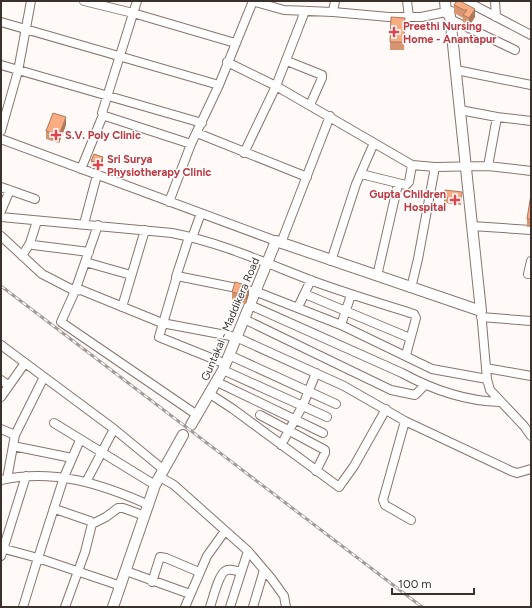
<svg xmlns="http://www.w3.org/2000/svg" width="532" height="608" font-family="Figtree,sans-serif">
  <rect width="100%" height="100%" fill="#fffaf8"/>
  <g fill="none" stroke-linecap="round" stroke-linejoin="round">
    <g stroke="#89746c" stroke-width="10">
      <path id="minor" d="M84,1L133,13L235,43
        M137,1L102,113L105,116L191,144
        M252,1L284,10L333,12L389,17H421L451,11
        M407,1L409,17
        M466,1L531,35
        M495,1L496,17
        M333,12L335,1
        M450,19L515,50
        M1,22L219,85
        M287,61L322,75V78L310,105
        M227,62L276,86L412,165L435,167L488,166L531,171
        M1,65L202,123
        M456,70L531,85
        M460,110L497,117L531,121
        M1,131L18,71L31,1
        M197,133L307,177
        M1,139L276,241
        M244,153L276,86L305,11
        M488,166L497,117
        M81,169L103,115
        M361,174L406,185L409,182L412,165
        M1,187L35,199
        M169,202L191,144L219,85L253,1
        M1,211L10,190
        M1,217L172,233C219,242 266,263 310,280C345,293 379,303 414,314L416,318L406,355
        M84,224L97,175
        M472,226L531,230
        M1,236L42,274L75,291L98,225
        M192,238L201,213
        M30,243L33,245L89,252
        M281,243L330,116
        M22,256L30,243L37,221
        M331,261L356,184L374,143
        M85,262L131,275
        M528,274L531,261
        M377,276L398,184
        M176,277L189,237
        M411,288L418,259L435,167
        M305,294L410,338
        M250,305L402,373C433,390 464,401 500,402
        M122,307L145,230
        M298,307L311,280
        M481,311L487,379L490,390L524,426L531,436
        M481,317L531,321
        M244,319L391,390L415,395L424,386
        M341,325L351,295
        M1,345L114,429L164,470
        M229,355L336,404
        M226,364L159,337L177,276L257,292L341,325L432,369L487,379
        M486,368L531,376
        M223,370L327,417
        M1,380L8,385
        M217,382L323,433
        M210,394L233,409L339,487L354,466L386,409
        M1,397L25,363
        M197,415L61,322L75,291L81,290L162,323L236,337L344,386L405,421L511,471L517,473L531,469
        M260,415L325,450V453L316,471
        M405,421L383,500L385,505L411,520
        M54,423L155,485
        M1,429L15,435L7,479
        M15,435L44,377
        M281,445L303,405L316,373
        M13,446L72,458
        M160,477L174,485L248,551L271,578L284,596L286,607
        M1,480C53,468 102,484 149,505
        M86,482L114,429
        M55,509L90,521L92,524L85,552L65,607
        M92,524L106,517L118,508H123L145,516
        M1,548L38,558L64,477L80,440
        M1,556L26,476
        M126,571L190,594
        M152,582L160,557L166,558L199,572
        M23,607L38,558L121,586
        M185,607L207,556L225,531
        M210,607C213,599 218,576 225,571C229,568 236,571 241,572
        M230,607L248,551
        M253,607L264,570"/>
    </g>
    <g stroke="#89746c" stroke-width="12">
      <path id="major" d="M191,425L223,370L276,241L481,311L450,16L446,12L445,1
        M113,607L155,485L183,435"/>
    </g>
    <use href="#minor" stroke="#fff" stroke-width="8"/>
    <use href="#major" stroke="#fff" stroke-width="10"/>
    <g stroke="#a19a97" stroke-width="3">
      <path id="rail" d="M1,286L422,607"/>
    </g>
    <use href="#rail" stroke="#fff" stroke-width="1.5" stroke-dasharray="4.5" stroke-linecap="butt"/>
  </g>
  <path fill="#d69470" d="M457,1L475,17L469,26L463,23V18L454,13V5Z
    M405,26L404,50H390V42Z
    M66,125L59,143L46,139V131Z
    M91,161L103,163L100,170L91,166Z
    M531,194V227H527V219Z
    M444,197H462L461,205L444,203Z
    M232,292L249,294L246,304L232,300Z"/>
  <path fill="#ae785b" d="M475,9V17L469,26V18Z
    M66,117V125L59,143V135Z
    M103,157V163L100,170V164Z
    M249,286V294L246,304V296Z"/>
  <path fill="#f9ac82" stroke="#ae785b" d="M457,1H460L475,9L469,18L463,15L467,10H464L454,5Z
    M391,17L405,18L404,42H390Z
    M53,113L66,117L59,135L46,131Z
    M94,154L103,157L100,164L91,161Z
    M445,190L462,192L461,200L444,197Z
    M531,194V219H527Z
    M235,282L249,286L246,296L232,292Z"/>
  <g fill="#e0444e" stroke="#fff" stroke-width="1.5">
    <path d="M392 26h4v4h4v4h-4v4h-4v-4h-4v-4h4z"/>
    <path d="M54 129h4v4h4v4h-4v4h-4v-4h-4v-4h4z"/>
    <path d="M96 159h4v4h4v4h-4v4h-4v-4h-4v-4h4z"/>
    <path d="M453 194h4v4h4v4h-4v4h-4v-4h-4v-4h4z"/>
  </g>
  <g text-anchor="middle" stroke-width="3" stroke-linejoin="round" paint-order="stroke">
    <g font-size="11" font-weight="bold" fill="#be3a42" stroke="#fff" text-anchor="start">
      <text x="403" y="30">Preethi Nursing<tspan x="403" dy="13">Home - Anantapur</tspan></text>
      <text x="65" y="139">S.V. Poly Clinic</text>
      <text x="107" y="163">Sri Surya<tspan x="107" dy="13">Physiotherapy Clinic</tspan></text>
      <text x="446" y="198" text-anchor="end">Gupta Children<tspan x="446" dy="13">Hospital</tspan></text>
    </g>
    <g font-size="11" fill="#3a312d" stroke="#fff">
      <text transform="translate(230 319) rotate(-67)" y="4">Guntakal - Maddikera Road</text>
    </g>
  </g>
  <rect width="532" height="608" fill="none" stroke="#3a312d" stroke-width="4"/>
  <path d="M392 588v6h82v-6" fill="none" stroke="#3a312d" stroke-width="2"/>
  <text x="398" y="588" font-size="12" fill="#3a312d" stroke="#ffffff" stroke-width="3" paint-order="stroke">100 m</text>
</svg>
